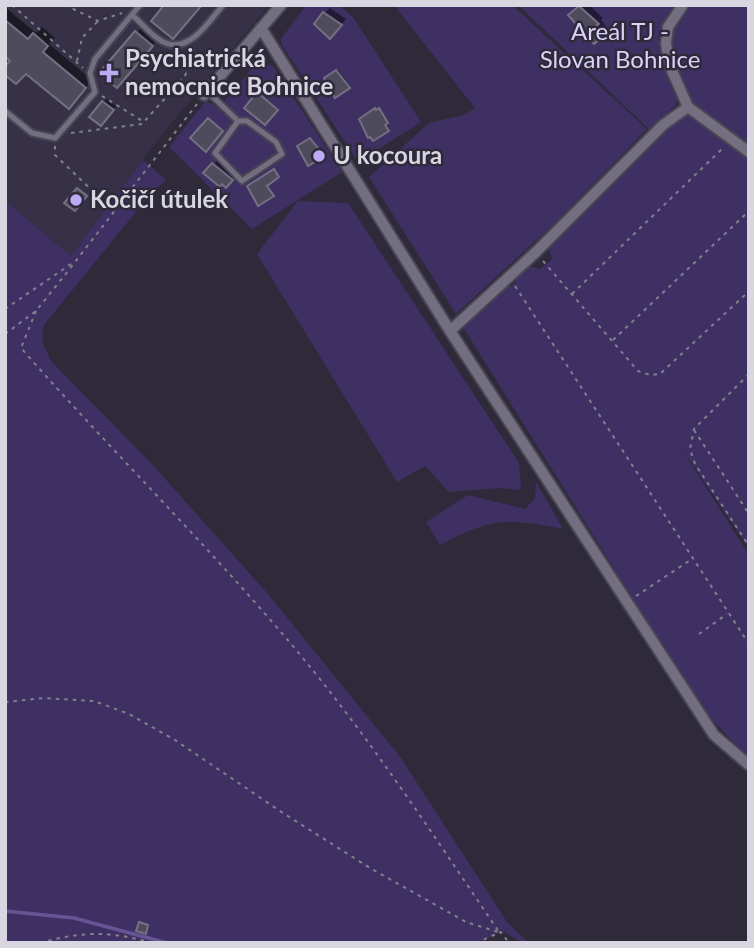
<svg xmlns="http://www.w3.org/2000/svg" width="754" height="948" font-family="Lato,sans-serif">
  <rect width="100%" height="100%" fill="#2e2a3a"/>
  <path fill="#363147" d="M5,5H269L159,138L71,256L5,201Z"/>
  <path fill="#3f3064" d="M306,5H339L353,17L421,122L358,162L282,45L281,39Z
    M394,5H512L647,129L555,223L456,314L369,177L429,123L464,115L475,108Z
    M518,5H676C670,14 661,24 659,34C655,59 682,80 676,104L651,131Z
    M688,5H749V548L676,440L749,555V759L700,706L463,327L505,286H512L516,282V275C524,267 529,265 540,269L552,259L547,244L666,127L680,117L690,114C688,91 662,55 670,34C674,24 683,14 688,5Z
    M262,63L273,66L342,172L252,229L169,147L206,101L219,108L252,68Z
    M143,160L166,180L152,192L44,325L42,341L51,361L151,463L268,594L401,758L507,922L529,943H523L499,929L501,932L476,943H5V201L71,256Z
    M298,201L348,203L519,463L521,490L498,488L449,492L425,466L397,482L257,254Z
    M536,482L563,529C506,518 491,518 440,545L426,522L468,495L525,509L535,498Z"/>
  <path fill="#0007" d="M581,5H589L603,18L601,20L608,29L594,42L571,15Z
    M5,7L36,33L42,27L55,38L49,44L92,80L76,99L26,72L5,54Z
    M330,8L346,19L335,31L325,13Z
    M142,27L157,40L122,81L101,73Z
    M338,70L350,86L335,96L326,79Z
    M259,92L277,108L265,123L246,108Z
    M106,99L116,106L104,120L103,102Z
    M311,139L324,154L309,164L300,147Z
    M220,157L238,173L226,185L206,173Z"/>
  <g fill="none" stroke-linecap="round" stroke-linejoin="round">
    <path stroke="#665595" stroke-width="3.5" d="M5,911L74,918L167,943"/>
  </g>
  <path fill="#4e4b5c" stroke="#747082" stroke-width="2" d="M164,5H202L173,39L151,21Z
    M579,6L599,24L596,26L604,35L594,44L568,15Z
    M323,12L342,25L330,39L314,24Z
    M5,20L28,39L33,33L48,46L43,52L86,88L69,109L26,74L16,84L5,75V66L10,61L5,56Z
    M135,31L153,46L117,88L99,73Z
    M336,70L350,88L335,98L324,78Z
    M257,92L278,110L265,125L244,108Z
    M102,101L114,110L101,126L89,117Z
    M375,108L376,110L379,108L388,123L385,125L389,131L373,141L370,137L368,138L359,119Z
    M208,118L223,131L206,152L190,138Z
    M310,138L324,156L308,166L297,146Z
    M212,163L233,180L226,188L222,184L220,187L203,173Z
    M274,169L279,177L267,186L274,196L258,206L247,186Z
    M77,188L87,196L75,211L64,203Z
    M139,922L148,925L146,934L136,931Z"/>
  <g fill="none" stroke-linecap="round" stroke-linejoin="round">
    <g stroke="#484653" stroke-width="9">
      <path id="service" d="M132,15C142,23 154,39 166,43C190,53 210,20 223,5
        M207,91L238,121L215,153L242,181L282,154L276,142L247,121H238
        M5,111L32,133L55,138L95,92L90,73L95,59L140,5"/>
    </g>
    <g stroke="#484653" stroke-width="14">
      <path id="minor" d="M683,5L668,27L666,43L669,64L688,107L749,152
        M261,28L450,331L714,735L749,765
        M204,95L281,5
        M450,331L536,252L663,125L688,107"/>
    </g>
    <path stroke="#83808d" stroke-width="2" stroke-dasharray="3.5 5" stroke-linecap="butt" d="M12,5L83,68
      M65,5L98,21L122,13
      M77,61L82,38L98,21
      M102,96L144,122
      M71,133L142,124L185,76L194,48
      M55,146V155L102,200
      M543,261L638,371L650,375L660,374L746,294
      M515,286L749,644
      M572,294L723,148
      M5,309L74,262
      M36,311L21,348C113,453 213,550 302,657C374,744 436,839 499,932
      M5,334L36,311L72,266L197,104
      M613,340L749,211
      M749,374L694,429L690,449L695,464L749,546
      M694,430L749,514
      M636,596L692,559
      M699,634L727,614
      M5,702L44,698L94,701L129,714L175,740L283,813L370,868L466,922L498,932
      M40,943C81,931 112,931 152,943
      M476,943L501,932L509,943"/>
    <use href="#service" stroke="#736f81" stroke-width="5"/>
    <use href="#minor" stroke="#736f81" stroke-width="10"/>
  </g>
  <g fill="#bcaaf5" stroke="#2e2a3a" stroke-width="2.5">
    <path d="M105.5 62.5h7v7h7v7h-7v7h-7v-7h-7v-7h7z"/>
    <circle cx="319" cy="156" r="7"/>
    <circle cx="76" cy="200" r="7"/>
  </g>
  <g text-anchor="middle" stroke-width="5" stroke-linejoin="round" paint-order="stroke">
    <g font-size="24" fill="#dad2f8" stroke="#2e2a3a">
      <text x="620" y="40">Areál TJ -<tspan x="620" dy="28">Slovan Bohnice</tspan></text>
    </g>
    <g font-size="24" font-weight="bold" fill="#d8d6e0" stroke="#2e2a3a" text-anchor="start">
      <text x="125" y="67">Psychiatrická<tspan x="125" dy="28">nemocnice Bohnice</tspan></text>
      <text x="333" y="164">U kocoura</text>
      <text x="90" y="208">Kočičí útulek</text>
    </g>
  </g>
  <rect width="754" height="948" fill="none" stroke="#d8d6e0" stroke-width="14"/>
</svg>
